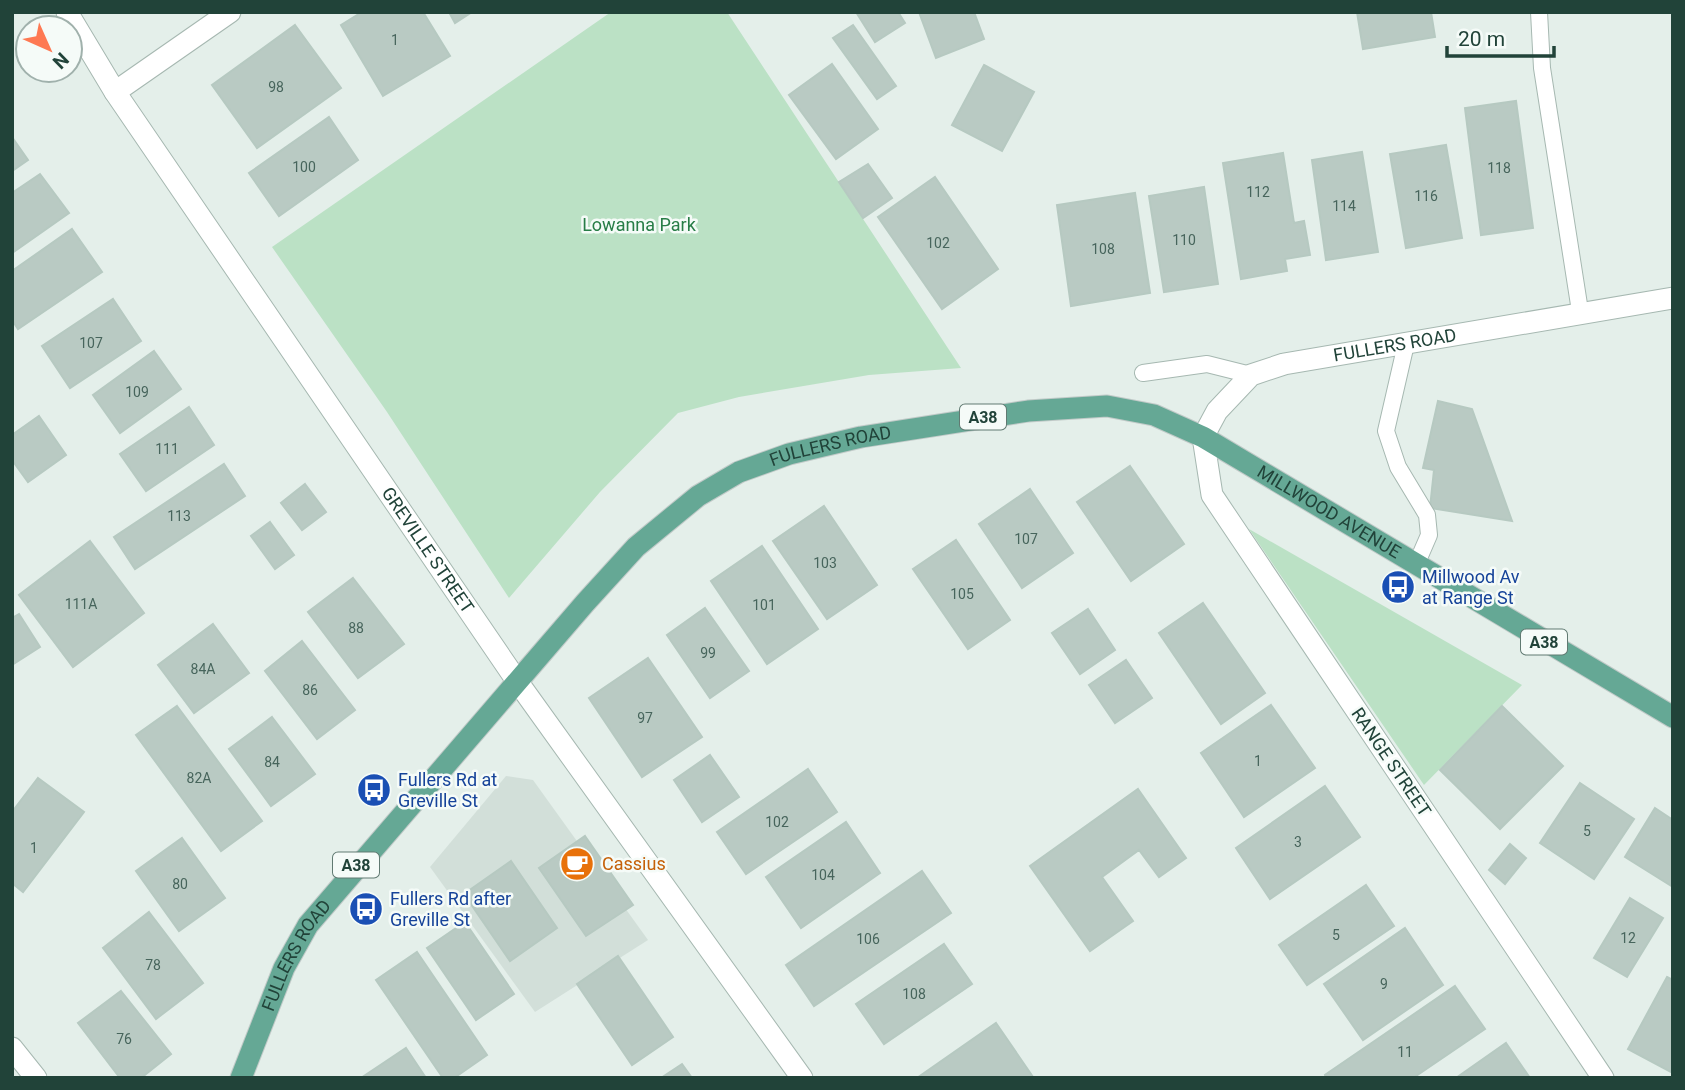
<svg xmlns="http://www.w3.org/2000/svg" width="1685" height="1090" font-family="Roboto,sans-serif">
  <rect width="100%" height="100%" fill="#e4efea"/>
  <path fill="#d2dfd9" d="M506,776L533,780L648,940L535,1012L430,867Z"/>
  <path fill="#bbe1c5" d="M611,12H727L961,368L869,375L739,397L678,413L600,492L509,598L387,412L272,247Z
    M1249,529L1522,685L1424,785Z"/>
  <path fill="#b9cac3" stroke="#b6c9c1" stroke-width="2" d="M362,12H423L450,56L383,96L341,25Z
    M449,12H472L455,23Z
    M856,12H898L905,23L875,42Z
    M919,12H974L984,39L936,58Z
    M1357,12H1431L1435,37L1363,49Z
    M295,25L341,88L257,148L212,85Z
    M853,25L896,86L877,99L833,38Z
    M832,64L878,129L836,159L789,95Z
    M984,65L1034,92L1002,151L952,125Z
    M1516,101L1533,228L1481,235L1465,108Z
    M329,117L358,160L279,216L249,173Z
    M12,137L28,160L12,171Z
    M1446,145L1462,238L1406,248L1390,154Z
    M1362,152L1378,252L1326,260L1312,160Z
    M1283,153L1294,223L1304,221L1310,255L1285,259L1287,271L1241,279L1223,163Z
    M868,164L892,198L863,218L839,182Z
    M40,174L69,213L12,253V193Z
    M935,177L998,269L942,309L878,217Z
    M1204,187L1218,284L1164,292L1149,196Z
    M1135,193L1150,293L1071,306L1057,205Z
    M72,229L102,272L18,329L12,320V271Z
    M113,299L141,341L70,388L42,346Z
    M154,351L181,389L120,433L93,395Z
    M1438,401L1472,409L1512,521L1430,508L1434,470L1423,468Z
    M189,407L214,445L146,491L120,454Z
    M39,416L66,455L28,482L12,460V435Z
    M224,464L245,496L135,569L114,537Z
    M1130,466L1184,544L1131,581L1077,502Z
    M305,484L326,512L302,530L281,503Z
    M1030,489L1073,553L1022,588L979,524Z
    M824,506L877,585L827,619L773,541Z
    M270,522L294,555L275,569L251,536Z
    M956,540L1010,620L968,649L913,569Z
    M90,541L144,613L73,667L19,595Z
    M762,546L818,629L767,664L711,581Z
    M353,578L404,644L358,678L308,612Z
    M1203,603L1265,693L1221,724L1159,633Z
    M705,608L749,671L710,698L667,635Z
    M1088,609L1115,650L1080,674L1052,633Z
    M19,614L40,647L12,665V618Z
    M213,624L249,673L194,713L158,665Z
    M302,641L355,710L317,739L265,671Z
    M648,658L702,737L642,777L589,698Z
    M1126,660L1152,698L1115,723L1089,685Z
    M1271,705L1315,768L1244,817L1201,753Z
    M177,706L262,821L221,851L136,735Z
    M1502,706L1563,766L1500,829L1440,770Z
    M272,717L315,774L271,806L229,749Z
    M710,755L739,797L702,822L674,780Z
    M808,769L837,812L746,874L717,832Z
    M38,778L84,812L23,892L12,883V812Z
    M1580,783L1634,819L1594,879L1540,843Z
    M1325,786L1360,837L1270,899L1236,848Z
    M1138,789L1186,858L1159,877L1139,850L1102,877L1133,921L1090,951L1030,866Z
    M1655,808L1673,820V887L1625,857Z
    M846,822L880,873L801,928L766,877Z
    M585,836L633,905L586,936L539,868Z
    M182,838L225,898L179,931L136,871Z
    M1510,844L1526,858L1505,884L1489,870Z
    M511,861L557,928L510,961L464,894Z
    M922,871L951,913L814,1006L786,965Z
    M1366,885L1394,926L1307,985L1279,945Z
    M1630,898L1663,918L1627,977L1594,958Z
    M149,912L203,983L156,1019L103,948Z
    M465,922L514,994L476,1020L427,948Z
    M1405,928L1443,985L1363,1040L1324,984Z
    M944,944L972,984L884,1044L856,1004Z
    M417,952L487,1055L454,1078H443L376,980Z
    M618,956L673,1037L632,1065L577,984Z
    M1667,977L1673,980V1073L1628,1049Z
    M1455,986L1485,1029L1413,1078H1326L1325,1075Z
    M121,991L171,1054L141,1078H120L78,1023Z
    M996,1023L1033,1077L917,1078Z
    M1506,1043L1530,1078H1456Z
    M406,1048L426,1078H361Z
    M682,1064L692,1078H661Z"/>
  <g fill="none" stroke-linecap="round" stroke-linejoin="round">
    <g stroke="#a6b8b1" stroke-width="18">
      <path id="lane" d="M1539,12L1542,68L1580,311
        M1406,344L1386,431L1398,467L1427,515L1429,535L1416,565
        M1143,373L1207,364L1251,375"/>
    </g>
    <g stroke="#a6b8b1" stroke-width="23">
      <g id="street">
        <path id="s1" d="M67,12L115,92L517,681L802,1078"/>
        <path d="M115,92L230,12"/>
        <path d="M12,1048L36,1078"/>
        <path id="s2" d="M1603,1078L1212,495L1203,437L1217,411L1251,375L1284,364L1673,298"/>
      </g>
    </g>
    <g stroke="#c1cac8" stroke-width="23">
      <g id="primary">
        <path id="s3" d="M241,1078L284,968L308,925L585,603L636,547L698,496L739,472L789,454L861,437L1028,411L1107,406L1154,415L1203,437L1673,717"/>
      </g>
    </g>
    <use href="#lane" stroke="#fff" stroke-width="16"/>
    <use href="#street" stroke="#fff" stroke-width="21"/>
    <use href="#primary" stroke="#65a895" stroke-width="21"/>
  </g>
  <defs>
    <g id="bus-disc" transform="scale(1.75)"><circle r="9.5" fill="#1a4fb4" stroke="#f5fbf8"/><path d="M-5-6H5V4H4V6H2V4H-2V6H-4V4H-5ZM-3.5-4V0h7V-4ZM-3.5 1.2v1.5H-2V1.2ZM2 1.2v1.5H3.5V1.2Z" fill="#fff"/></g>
    <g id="cafe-disc" transform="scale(1.75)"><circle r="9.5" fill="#e8710a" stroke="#f5fbf8"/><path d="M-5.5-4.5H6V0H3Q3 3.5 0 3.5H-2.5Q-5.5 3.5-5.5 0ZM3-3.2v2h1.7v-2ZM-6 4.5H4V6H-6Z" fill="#fff"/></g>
  </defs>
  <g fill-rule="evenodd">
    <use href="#bus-disc" x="1398" y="587"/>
    <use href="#bus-disc" x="374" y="790"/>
    <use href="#cafe-disc" x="577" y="864"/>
    <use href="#bus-disc" x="366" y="909"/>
  </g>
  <g text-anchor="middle" stroke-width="5" stroke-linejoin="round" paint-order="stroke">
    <g font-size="14" fill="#47655c">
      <text x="395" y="45">1</text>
      <text x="276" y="92">98</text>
      <text x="304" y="172">100</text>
      <text x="1499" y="173">118</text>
      <text x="1258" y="197">112</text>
      <text x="1426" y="201">116</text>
      <text x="1344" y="211">114</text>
      <text x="1184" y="245">110</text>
      <text x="938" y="248">102</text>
      <text x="1103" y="254">108</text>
      <text x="91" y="348">107</text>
      <text x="137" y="397">109</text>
      <text x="167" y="454">111</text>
      <text x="179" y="521">113</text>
      <text x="1026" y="544">107</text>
      <text x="825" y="568">103</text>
      <text x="962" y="599">105</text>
      <text x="81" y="609">111A</text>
      <text x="764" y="610">101</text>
      <text x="356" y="633">88</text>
      <text x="708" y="658">99</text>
      <text x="203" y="674">84A</text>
      <text x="310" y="695">86</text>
      <text x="645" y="723">97</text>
      <text x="1258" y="766">1</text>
      <text x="272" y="767">84</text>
      <text x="199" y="783">82A</text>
      <text x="777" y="827">102</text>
      <text x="1587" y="836">5</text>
      <text x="1298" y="847">3</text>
      <text x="34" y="853">1</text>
      <text x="823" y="880">104</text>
      <text x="180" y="889">80</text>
      <text x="1336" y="940">5</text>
      <text x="1628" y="943">12</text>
      <text x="868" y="944">106</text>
      <text x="153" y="970">78</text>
      <text x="1384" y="989">9</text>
      <text x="914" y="999">108</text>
      <text x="124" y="1044">76</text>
      <text x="1405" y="1057">11</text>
    </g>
    <g fill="#f5fbf8" stroke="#617a72" stroke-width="2">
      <rect x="960" y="404.5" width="46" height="25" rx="5"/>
      <rect x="1521" y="629.5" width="46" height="25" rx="5"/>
      <rect x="333" y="852.5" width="46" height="25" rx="5"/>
    </g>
    <g font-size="16" font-weight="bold" fill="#214339">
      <text x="983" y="423">A38</text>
      <text x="1544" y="648">A38</text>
      <text x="356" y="871">A38</text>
    </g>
    <g font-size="18" fill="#287d47" stroke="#f5fbf8">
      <text x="639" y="231">Lowanna Park</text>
    </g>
    <g font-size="18" fill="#214339" stroke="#f5fbf8">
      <text dy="6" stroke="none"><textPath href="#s2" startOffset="987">FULLERS ROAD</textPath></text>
      <text dy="6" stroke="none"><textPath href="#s3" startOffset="891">FULLERS ROAD</textPath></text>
      <text dy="6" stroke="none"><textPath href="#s3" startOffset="1419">MILLWOOD AVENUE</textPath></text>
      <text dy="6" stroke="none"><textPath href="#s1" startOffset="648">GREVILLE STREET</textPath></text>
      <text transform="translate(1391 762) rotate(56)" y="6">RANGE STREET</text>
      <text dy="6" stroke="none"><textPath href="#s3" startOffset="135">FULLERS ROAD</textPath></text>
    </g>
    <g font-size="18" fill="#164399" stroke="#f5fbf8" text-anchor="start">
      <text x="1422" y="583">Millwood Av<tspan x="1422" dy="21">at Range St</tspan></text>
      <text x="398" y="786">Fullers Rd at<tspan x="398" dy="21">Greville St</tspan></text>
      <text x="390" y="905">Fullers Rd after<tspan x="390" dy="21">Greville St</tspan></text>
    </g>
    <g font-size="18" fill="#c56008" stroke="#f5fbf8" text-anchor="start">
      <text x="602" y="870">Cassius</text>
    </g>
  </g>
  <rect width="1685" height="1090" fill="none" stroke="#214339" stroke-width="28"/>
  <g transform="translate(49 49) rotate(135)"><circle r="33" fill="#f5fbf8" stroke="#a0b1ac" stroke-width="2"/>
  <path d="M0-5L12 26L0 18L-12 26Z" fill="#fe7953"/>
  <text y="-10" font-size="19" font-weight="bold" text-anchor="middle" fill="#214339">N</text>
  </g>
  <path d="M1447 46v10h107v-10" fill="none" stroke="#214339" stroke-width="3.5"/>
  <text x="1458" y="46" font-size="21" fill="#214339" stroke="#f5fbf8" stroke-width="5" paint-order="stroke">20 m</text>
</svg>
